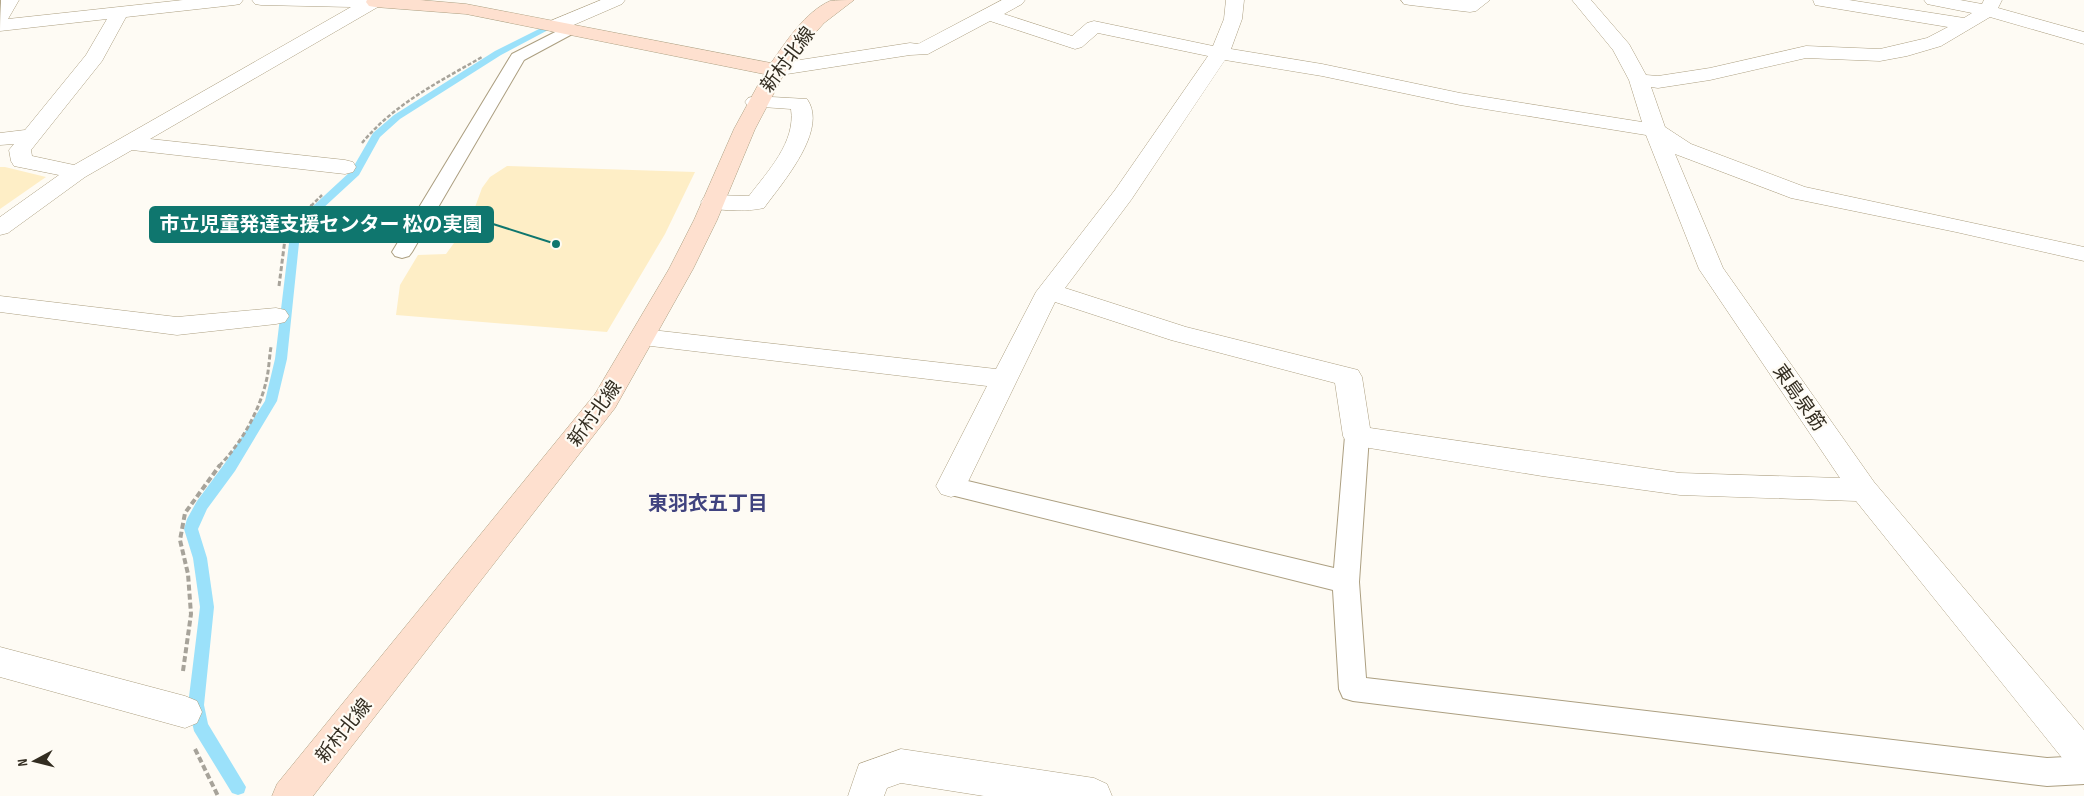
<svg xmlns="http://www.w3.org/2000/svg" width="2084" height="796" font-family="'Sofia Sans Condensed','Noto Sans JP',sans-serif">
  <rect width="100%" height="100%" fill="#fefbf4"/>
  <path fill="#feeec6" d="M507,166L695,172L665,234L607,332L396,315L400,285L418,255L446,254L470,221L482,188L490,177Z
    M0,167H5L46,177L0,209Z"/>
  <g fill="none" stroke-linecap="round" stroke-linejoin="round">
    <path fill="#9be1fa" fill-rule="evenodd" d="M543,27L550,29L501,55L400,119L380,137L359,175L308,222L299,243L287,359L277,401L235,471L207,509L198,529L207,558L214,607L204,705L208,724L246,787L244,793L238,795L232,793L194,731L188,705L200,607L193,558L184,529L187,519L197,501L225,463L265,401L275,359L289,243L299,219L351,171L373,133L394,115L495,51Z"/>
    <g stroke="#ac9f81" stroke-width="2">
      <path id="lane" d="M571,24L576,26L579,29L576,32L524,60L412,252L409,256L402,258L395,256L392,252L512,54Z
        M1357,428L1365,430L1369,436L1359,582L1366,678L2047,758L2084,756V784L2047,786L1353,701L1343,698L1339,689L1333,590L951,495L942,493L939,486L942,479L951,477L1334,568L1345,436L1349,430Z"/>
    </g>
    <g stroke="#ac9f81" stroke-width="1">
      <path id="street" d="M1,0H19L8,19L183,0H243L240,4L234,5L126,17L102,61L31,150L32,156L74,165L351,7L261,5L255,4L252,0H386L383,4L150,139L345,160L353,162L356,167L353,172L345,174L132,150L85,177L8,233L0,235V217L59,175L14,166L11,161L9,150L14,144L0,145V133L25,130L86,55L107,19L0,31Z
        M601,0H625L622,4L562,30L555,32L548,30L546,26L548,22Z
        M1002,0H1025L1022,4L1004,14L1072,36L1087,23L1094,21L1213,46L1224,19L1226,0H1244L1242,19L1231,49L1322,64L1460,93L1642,122L1629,80L1613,50L1572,0H1591L1629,44L1646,75L1658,76L1710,68L1806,46L1880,49L1927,38L1948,27L1821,6L1815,5L1813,0H1849L1964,18L1972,13L1927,4L1924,0H1960L1982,4L1984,0H2002L1998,8L2084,32V44L1990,17L1941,46L1907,56L1880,61L1806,58L1710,80L1658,88L1651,87L1665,127L1691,144L1805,187L2084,247V261L1956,232L1791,198L1675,154L1723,268L1874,482L2084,730V774L2071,769L1856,501L1680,495L1542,476L1357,446L1347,443L1343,436L1335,383L1171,340L1055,302L966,486L961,494L951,497L941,494L936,486L987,386L634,344L630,338L634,332L643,329L996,369L1036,292L1115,190L1208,56L1098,33L1082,47L1075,49L990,21L928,54L910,55L774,76L767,74L764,70L767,66L774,64L910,43L918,44ZM1225,60L1322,76L1460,105L1646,135L1699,269L1840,478L1680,473L1370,428L1362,377L1358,370L1186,327L1065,288L1131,200Z
        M1401,0H1490L1476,11L1470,12L1410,5L1404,4Z
        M755,96L807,99C829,130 782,183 764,208C746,212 722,211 704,207L701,202L704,197L712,195L749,196C768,171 796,142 791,109L748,106L745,102L748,98Z
        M0,296L177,317L276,308L285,310L289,316L285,322L276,324L177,335L0,312Z
        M0,647L185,696L197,701L202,712L197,723L185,728L0,677Z
        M901,749L1094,778L1107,784L1112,796H984L901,783L887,788L884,796H848L859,764Z"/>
    </g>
    <g stroke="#ac9f81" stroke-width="1">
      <path id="secondary" d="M367,0H420L466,4L771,63C786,42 805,12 830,1C837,0 847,0 854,0L824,23L801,49L785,72L755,129L717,220L693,269L615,408L313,796H272L277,784L595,394L669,269L694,220L734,129L764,74L466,14L375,7L369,6L366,2Z"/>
    </g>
    <path stroke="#a7a39a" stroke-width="2.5" stroke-dasharray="4 2" stroke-linecap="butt" d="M362,143C394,104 439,82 482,57
      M311,206L322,195"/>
    <path stroke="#a7a39a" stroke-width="3" stroke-dasharray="5 2.5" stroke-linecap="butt" d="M279,286L285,239L290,225L312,205
      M219,466C240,445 259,412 266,382C269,371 269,358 271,347"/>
    <path stroke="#a7a39a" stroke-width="4" stroke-dasharray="6 3" stroke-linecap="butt" d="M183,671L191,614L188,574L180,540L185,513L220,465
      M195,749L218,796"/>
    <use href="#lane" fill="#fff" fill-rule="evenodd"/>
    <use href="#street" fill="#fff" fill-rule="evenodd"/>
    <use href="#secondary" fill="#fee0cf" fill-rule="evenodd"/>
  </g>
  <g text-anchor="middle" stroke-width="4.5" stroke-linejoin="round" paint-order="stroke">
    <g font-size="19" fill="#332d21" stroke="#fefbf4">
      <text transform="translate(787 59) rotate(-53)" y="7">新村北線</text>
      <text transform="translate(1800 397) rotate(55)" y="7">東島泉筋</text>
      <text transform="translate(594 413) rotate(-54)" y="7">新村北線</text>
      <text transform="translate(343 730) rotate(-51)" y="7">新村北線</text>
    </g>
    <g font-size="20" font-weight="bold" fill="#40437f" stroke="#fefbf4">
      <text x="708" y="510">東羽衣五丁目</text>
    </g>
  </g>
  <path fill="none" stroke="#0f766e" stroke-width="2" d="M556 244L493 224"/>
  <circle fill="#0f766e" stroke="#fefbf4" stroke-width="2" cx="556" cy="244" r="5"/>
  <rect fill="#0f766e" stroke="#0f766e" stroke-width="2" x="150" y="207" width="343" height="35" rx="5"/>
  <g font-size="20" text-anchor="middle" font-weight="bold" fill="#fff">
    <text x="321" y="231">市立児童発達支援センター 松の実園</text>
  </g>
  <g transform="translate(35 761) rotate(263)" stroke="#fefbf4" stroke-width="4" paint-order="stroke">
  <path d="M0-4L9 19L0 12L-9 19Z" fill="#332d21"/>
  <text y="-8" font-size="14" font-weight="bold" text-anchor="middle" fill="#332d21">N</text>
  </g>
</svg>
